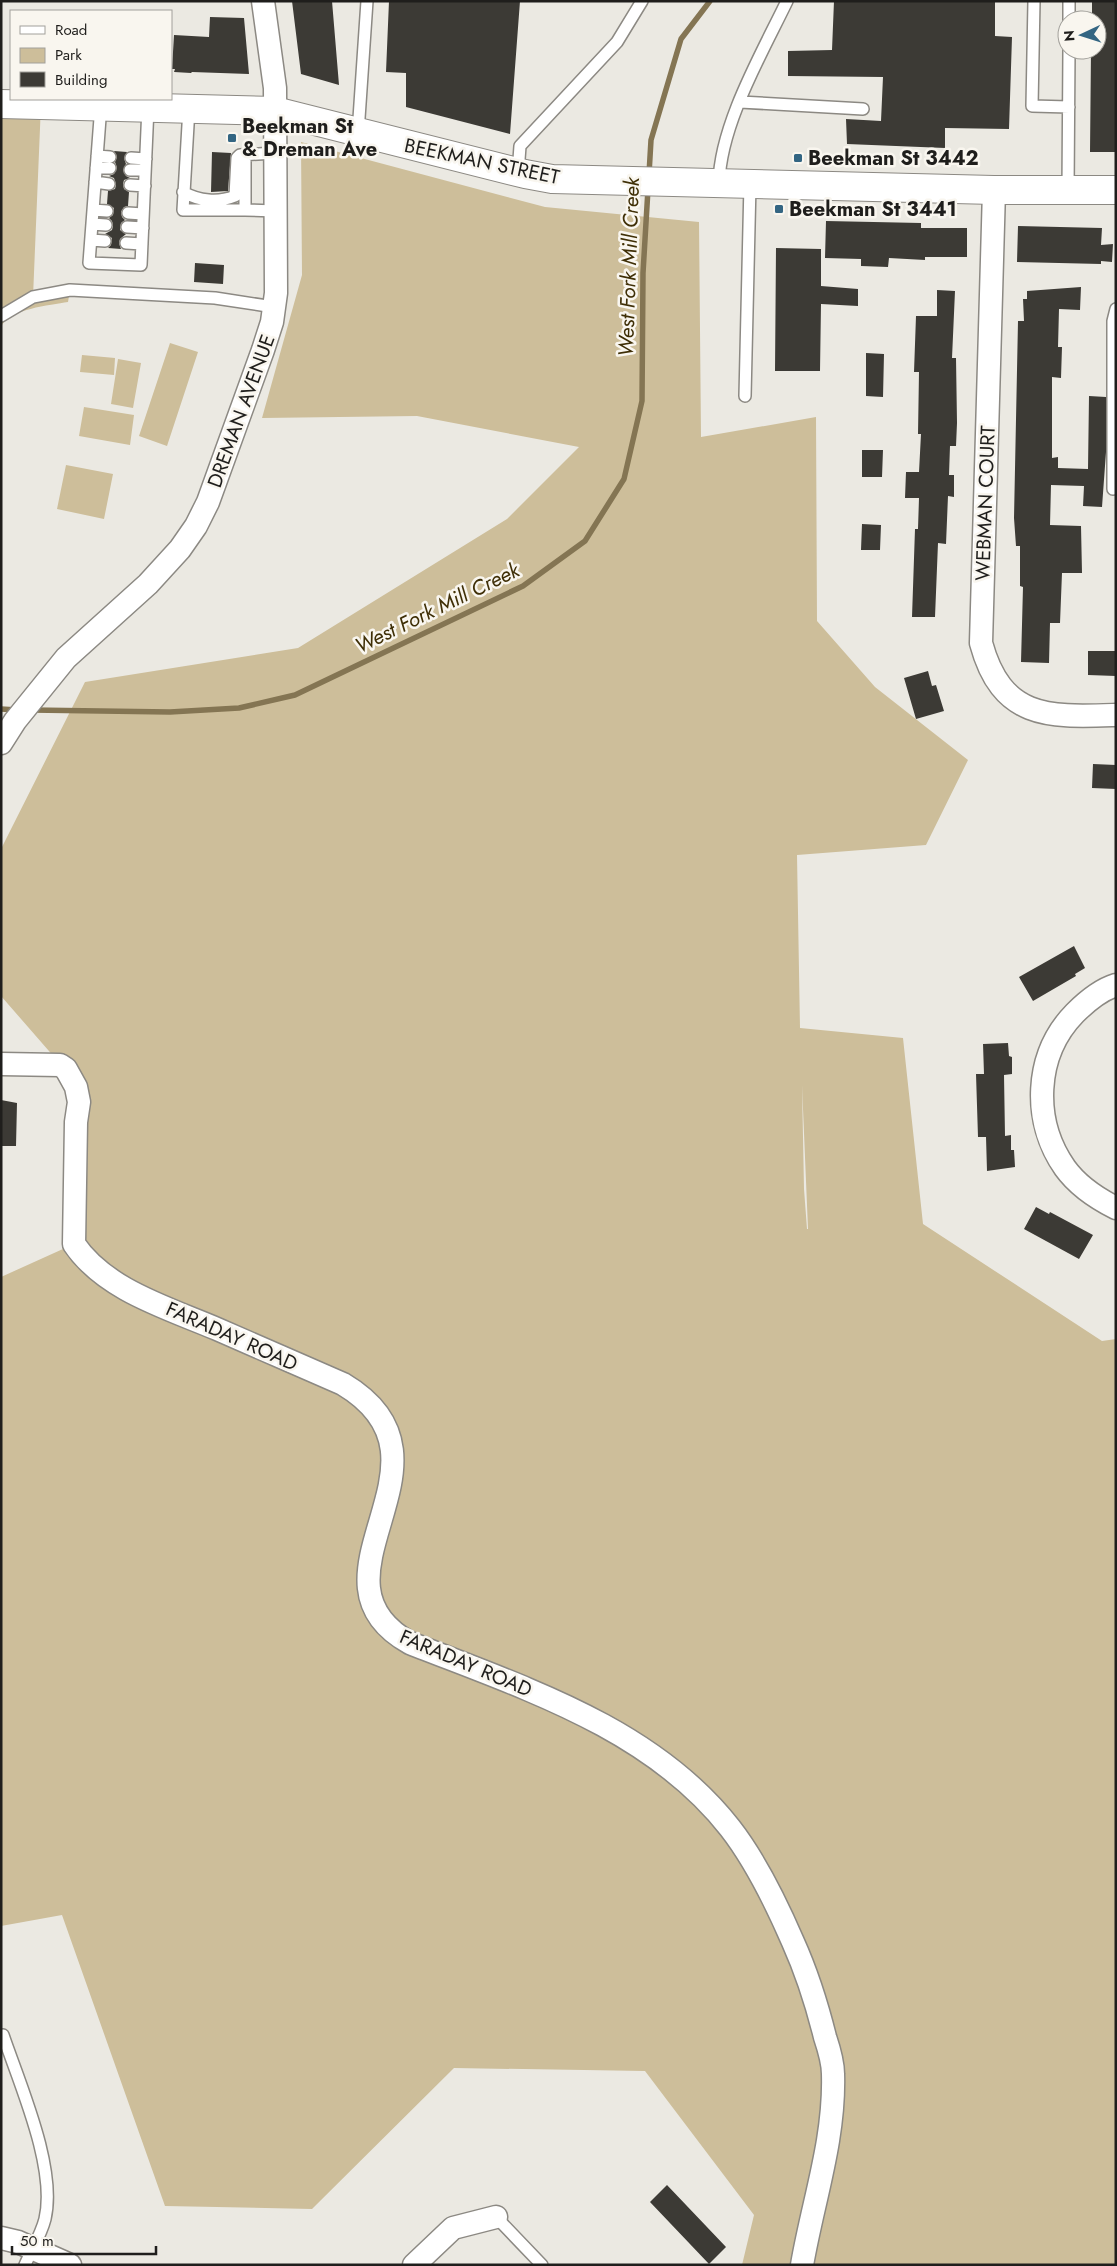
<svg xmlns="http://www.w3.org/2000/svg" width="1117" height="2266" font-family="Jost,sans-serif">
  <rect width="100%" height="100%" fill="#ebe9e2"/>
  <path fill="#cdbe9a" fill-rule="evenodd" d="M1,104H41L33,297L70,290L68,302C50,305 9,309 1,327Z
    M301,142L545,207L699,222L701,437L816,417L817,621L875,687L968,760L926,845L797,855L800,1028L903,1038L923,1224L1102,1341L1116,1339V2265H742L754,2215L645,2071L454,2068L312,2209L165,2206L62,1915L1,1926V1277L74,1244L69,1074L1,996V849L85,682L298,648L507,519L579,447L417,416L262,418L302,275ZM802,1085L808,1229H807L804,1189Z
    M170,343L198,352L167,446L139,436Z
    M82,355L115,358L114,375L80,372Z
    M118,359L141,363L133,408L111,404Z
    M84,407L134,415L130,445L79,436Z
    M66,465L113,474L104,519L57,509Z"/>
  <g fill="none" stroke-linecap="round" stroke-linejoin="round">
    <path stroke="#847553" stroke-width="5.5" d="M649,174L651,140L681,39L710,1
      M1,709L17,710
      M31,710L170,712L239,708L295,695L523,586L585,541L624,479L642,401L643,273L648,189"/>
  </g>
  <path fill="#3c3a35" d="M292,1H332L339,85L301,74Z
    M389,1H520L510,134L406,107V73L386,72Z
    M834,1H995V36L1012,37L1009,129L945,128V148L847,144L846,119L881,121L883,77L788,76V51L832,50Z
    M1092,1H1116V152H1090L1091,50H1097V20H1092Z
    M210,17L244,18L249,74L192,72L191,73L174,72L175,69H172L174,35L209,37Z
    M114,151L127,152L124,158L126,164L123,170L126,176L130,178L124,180L123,184L124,189L129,192L128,206L124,207L121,212L122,217L125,220L121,223L120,230L126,234L120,239L119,243L121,249L108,248L111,245L112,238L105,234L112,230L113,226L112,221L109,218L113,215L114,208L107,204L108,191L115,189L116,185L114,178L109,176L114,174L117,168L115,162L117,157Z
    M212,152L231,153L228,191L211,192Z
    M826,221L921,223V228H967V257H925V260L889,258L888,267L861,266V259L825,258Z
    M1018,226L1102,228L1101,245L1113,244L1112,262L1101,261V264L1017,262Z
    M776,248L821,249V286L858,289V306L821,304L820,371H775Z
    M195,263L224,265L223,284L194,282Z
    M1081,287L1080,310L1059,309L1058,347H1062L1061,378L1052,377V458L1058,457V468L1088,469L1089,396L1106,397V452L1102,507L1083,506L1084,486L1051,485L1050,525L1081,526L1082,573H1062L1060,623H1050L1049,663L1021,662L1023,587L1020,586V546H1016L1014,518L1018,321H1024L1023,299H1027V291Z
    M937,290L955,291L952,358H956L957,423L956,446H950L949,475H954V497L948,496L946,544L938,543L935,617H912L915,529H918L919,498H905L906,472H919L921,434H918L919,372H914L916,316H937Z
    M866,353L884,354L883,397L866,396Z
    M862,450H883L882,477H862Z
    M862,524L881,525L880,550H861Z
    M1088,651H1116V676L1088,675Z
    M928,671L932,686L936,685L944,711L916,719L904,678Z
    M1093,764L1116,765V789L1092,788Z
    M1074,946L1085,968L1075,974L1076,976L1033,1001L1019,977Z
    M1008,1043L1009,1056L1012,1057V1074L1004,1075L1005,1136L1011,1135V1150H1014L1015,1167L987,1171L986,1137H978L976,1074H984L983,1044Z
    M1,1100L17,1103L16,1146H1Z
    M1036,1207L1049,1214L1050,1212L1093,1235L1079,1259L1024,1229Z
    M667,2185L726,2247L709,2264L650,2202Z"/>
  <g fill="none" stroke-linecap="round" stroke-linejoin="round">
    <g stroke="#8c8983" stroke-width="14">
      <path id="lane" d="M1034,1L1032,106L1069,107
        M1069,20V1
        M740,102L863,109
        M101,105L89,263L141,265L148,107
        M189,108L183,210H245V155
        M358,133L367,1
        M97,156L110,157
        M131,158L146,159
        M96,168H110
        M130,170H145
        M518,173L520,146L617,42L642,1
        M95,182L109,184
        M719,183C720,125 762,53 787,1
        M130,185L145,186
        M1068,190L1069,50
        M183,192C199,201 218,203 235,196L237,158L240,155L275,153
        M93,210L107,211
        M245,210L276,211
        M128,213L143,214
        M92,224L106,225
        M127,227L143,228
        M91,240L105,241
        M126,243L142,244
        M1,316L33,297L70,290L215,298L274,307
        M745,396L750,184
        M1113,489V321L1116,309
        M3,2035C20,2085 57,2168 45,2219C41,2235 31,2251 25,2265
        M496,2217L542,2265"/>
    </g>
    <g stroke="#8c8983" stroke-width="25">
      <path id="street" d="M994,190L981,643C1002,720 1049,717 1116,715
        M1,743L15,721L66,658L148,584L180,549L196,526L208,502L263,350L272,322L276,293L275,88L263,1
        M1116,985C1100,990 1087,1001 1075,1013C1034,1055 1032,1121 1065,1168C1078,1186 1096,1198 1116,1208
        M1,1064L60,1065L66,1069L76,1087L79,1102L76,1122L74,1244C105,1290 168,1308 217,1329C259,1347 301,1366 343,1384C472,1461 294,1578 410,1643C524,1688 652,1728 730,1828C755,1860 777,1905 793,1942C807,1973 817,2005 825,2037C829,2049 833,2062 833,2074C835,2140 813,2201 802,2265
        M1,2238L18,2242L70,2265
        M414,2265L453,2228L496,2217"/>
    </g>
    <g stroke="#8c8983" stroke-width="30">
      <path id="secondary" d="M1,104L275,111L525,174L552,179L994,190H1116"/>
    </g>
    <use href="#lane" stroke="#fff" stroke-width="11"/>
    <use href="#street" stroke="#fff" stroke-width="22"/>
    <use href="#secondary" stroke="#fff" stroke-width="28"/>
  </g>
  <g fill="#336582" stroke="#f9f6ef" stroke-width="2">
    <rect x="227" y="133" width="10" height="10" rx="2.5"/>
    <rect x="793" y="153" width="10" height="10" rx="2.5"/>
    <rect x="774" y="204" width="10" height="10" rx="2.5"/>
  </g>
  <g text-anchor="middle" stroke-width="5" stroke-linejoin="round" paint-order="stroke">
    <g font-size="20" font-weight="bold" fill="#1f1e1c" stroke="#f9f6ef" text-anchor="start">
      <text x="242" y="133">Beekman St<tspan x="242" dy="23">&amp; Dreman Ave</tspan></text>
      <text x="808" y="165">Beekman St 3442</text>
      <text x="789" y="216">Beekman St 3441</text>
    </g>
    <g font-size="20" fill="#1f1e1c" stroke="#f9f6ef">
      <text transform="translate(482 161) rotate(12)" y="7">BEEKMAN STREET</text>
      <text transform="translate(241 411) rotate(-70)" y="7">DREMAN AVENUE</text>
      <text transform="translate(985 503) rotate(-88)" y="7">WEBMAN COURT</text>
      <text transform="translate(232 1336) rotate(24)" y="7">FARADAY ROAD</text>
      <text transform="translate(466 1663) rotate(23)" y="7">FARADAY ROAD</text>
    </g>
    <g font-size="21" font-style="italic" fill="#3f2f06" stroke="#f9f6ef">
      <text transform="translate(629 267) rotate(-88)" y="7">West Fork Mill Creek</text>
      <text transform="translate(437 608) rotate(-26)" y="7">West Fork Mill Creek</text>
    </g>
  </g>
  <rect width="1117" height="2266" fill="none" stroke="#1f1e1c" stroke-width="5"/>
  <rect x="10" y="10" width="162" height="90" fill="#f9f6ef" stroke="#a2a09b"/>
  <rect x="20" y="26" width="25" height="8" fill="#ffffff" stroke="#a2a09b"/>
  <text x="55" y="35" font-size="15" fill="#1f1e1c">Road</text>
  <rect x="20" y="48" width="25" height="15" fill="#cdbe9a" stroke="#a2a09b"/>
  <text x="55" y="60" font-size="15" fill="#1f1e1c">Park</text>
  <rect x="20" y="72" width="25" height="15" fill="#3c3a35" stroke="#a2a09b"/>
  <text x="55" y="85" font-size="15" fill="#1f1e1c">Building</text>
  <g transform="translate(1082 35) rotate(266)"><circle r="24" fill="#f9f6ef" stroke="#a2a09b"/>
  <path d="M0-4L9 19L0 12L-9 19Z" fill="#336582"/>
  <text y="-8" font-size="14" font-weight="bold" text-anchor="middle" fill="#1f1e1c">N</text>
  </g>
  <path d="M12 2246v8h144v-8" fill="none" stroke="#1f1e1c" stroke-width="2.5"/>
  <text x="20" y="2246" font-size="15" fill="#1f1e1c" stroke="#f9f6ef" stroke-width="4" paint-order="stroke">50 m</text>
</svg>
